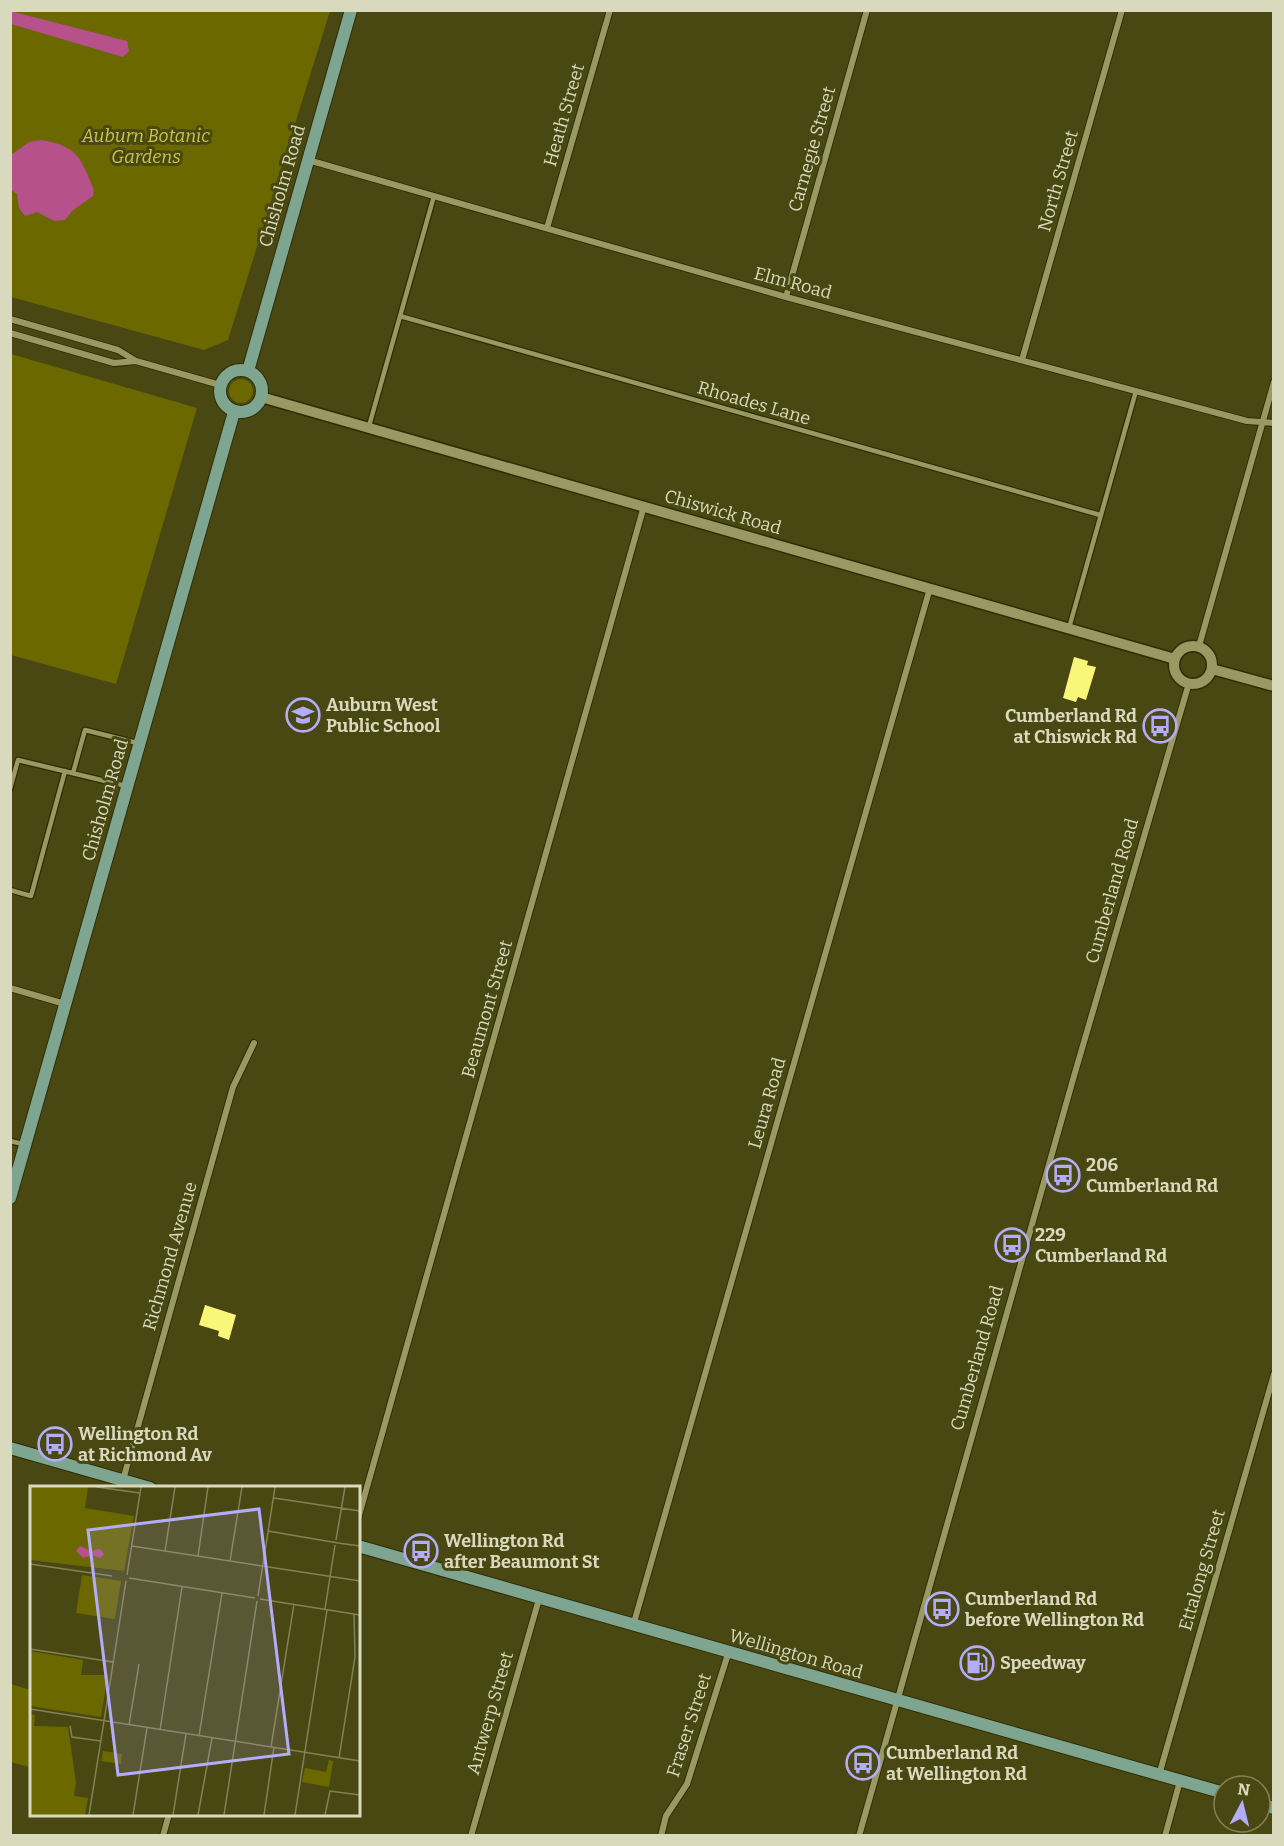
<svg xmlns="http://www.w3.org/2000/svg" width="1284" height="1846" font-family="Bitter,serif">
  <rect width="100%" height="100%" fill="#4a4812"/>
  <path fill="#6c6800" d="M10,11H330L228,340L204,350L11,297Z
    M11,354L197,408L116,684L11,655Z
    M229 391a12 12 0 1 1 24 0a12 12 0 1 1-24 0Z
    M10,1684L31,1690L32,1756L29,1767L11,1762Z"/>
  <path fill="#b7518b" d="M10,11L127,41L129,51L123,57L11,24Z
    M41,140C79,146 81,159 94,190L93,196L72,211L65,220L54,221L37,212L25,216L19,208L17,194L11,190V155L29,142Z"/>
  <path fill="#faf679" d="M1074,657L1088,661L1087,665L1096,667L1086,700L1078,697L1076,702L1063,698Z
    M205,1305L236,1315L229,1340L218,1336L219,1331L199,1325Z"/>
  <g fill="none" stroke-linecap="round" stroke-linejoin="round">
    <g stroke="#2f2d04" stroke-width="7">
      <path id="service" d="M400,316L1100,515
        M369,426L434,196
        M1069,628L1136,391
        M73,773L85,730L137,743
        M10,789L18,760L126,786
        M10,890L31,896L65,771
        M10,1141L23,1144"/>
    </g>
    <g stroke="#2f2d04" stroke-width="8">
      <path id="minor" d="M308,160L786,297L1247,421L1274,423
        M547,228L610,10
        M786,297L867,10
        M10,319L118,350L136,361L220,385
        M10,333L114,363L136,361
        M1022,360L1122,10
        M1199,646L1274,382
        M10,988L65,1004
        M123,1480L233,1087L254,1043
        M358,1519L644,506
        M633,1626L930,588
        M1159,1775L1274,1374
        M163,1836L169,1814
        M471,1836L539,1599
        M661,1836L666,1816L687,1784L728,1654
        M859,1836L1074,1076L1189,683
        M1165,1836L1180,1781"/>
    </g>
    <g stroke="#2f2d04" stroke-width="13">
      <path id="tertiary" d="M261,397L1175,659
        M1174 665a19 19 0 1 1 38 0a19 19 0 1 1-38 0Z
        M1212,669L1274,686"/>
    </g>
    <g stroke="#2f2d04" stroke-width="14">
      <path id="secondary" d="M220 391a21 21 0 1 1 42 0a21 21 0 1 1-42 0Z
        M248,371L351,10
        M10,1198L234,412
        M10,1448L150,1488
        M358,1546L1224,1793
        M1260,1804L1274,1808"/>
    </g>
    <use href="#service" stroke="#9a9964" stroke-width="4.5"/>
    <use href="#minor" stroke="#9a9964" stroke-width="6"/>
    <use href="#tertiary" stroke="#9a9964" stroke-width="10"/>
    <use href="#secondary" stroke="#7ea58f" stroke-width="12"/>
  </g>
  <defs>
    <g id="school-ring" transform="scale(1.725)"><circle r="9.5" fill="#4a4812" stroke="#b3adf9" stroke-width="1.5"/><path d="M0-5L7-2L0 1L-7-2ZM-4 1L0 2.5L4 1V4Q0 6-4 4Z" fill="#b3adf9"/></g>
    <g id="bus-ring" transform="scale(1.725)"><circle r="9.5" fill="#4a4812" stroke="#b3adf9" stroke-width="1.5"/><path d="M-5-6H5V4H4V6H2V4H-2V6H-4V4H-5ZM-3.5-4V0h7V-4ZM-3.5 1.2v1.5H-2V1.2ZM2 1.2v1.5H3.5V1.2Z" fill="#b3adf9"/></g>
    <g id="fuel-ring" transform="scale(1.725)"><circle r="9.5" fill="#4a4812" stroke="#b3adf9" stroke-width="1.5"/><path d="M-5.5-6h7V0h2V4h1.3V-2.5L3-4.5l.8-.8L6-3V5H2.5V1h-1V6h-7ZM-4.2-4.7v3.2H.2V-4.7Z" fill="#b3adf9"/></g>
  </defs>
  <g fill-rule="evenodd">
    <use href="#school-ring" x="303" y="715"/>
    <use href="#bus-ring" x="1160" y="726"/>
    <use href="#bus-ring" x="1063" y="1175"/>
    <use href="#bus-ring" x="1012" y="1245"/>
    <use href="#bus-ring" x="55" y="1444"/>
    <use href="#bus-ring" x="421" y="1551"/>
    <use href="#bus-ring" x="942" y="1609"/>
    <use href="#fuel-ring" x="977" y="1663"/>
    <use href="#bus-ring" x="863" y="1763"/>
  </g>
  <g text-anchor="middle" stroke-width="6" stroke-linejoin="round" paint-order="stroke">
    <g font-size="18" fill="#d9d9be" stroke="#4a4812">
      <text transform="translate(564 115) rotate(-74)" y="6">Heath Street</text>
      <text transform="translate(812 149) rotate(-74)" y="6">Carnegie Street</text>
      <text transform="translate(1058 181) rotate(-74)" y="6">North Street</text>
      <text transform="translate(282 186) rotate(-74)" y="6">Chisholm Road</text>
      <text transform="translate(793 283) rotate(15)" y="6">Elm Road</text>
      <text transform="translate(754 403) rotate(16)" y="6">Rhoades Lane</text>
      <text transform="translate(723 512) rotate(16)" y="6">Chiswick Road</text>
      <text transform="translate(105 800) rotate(-74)" y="6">Chisholm Road</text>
      <text transform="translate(1112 891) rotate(-74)" y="6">Cumberland Road</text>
      <text transform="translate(487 1009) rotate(-74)" y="6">Beaumont Street</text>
      <text transform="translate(767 1103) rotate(-74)" y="6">Leura Road</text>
      <text transform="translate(170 1256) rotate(-74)" y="6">Richmond Avenue</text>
      <text transform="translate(977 1358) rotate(-74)" y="6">Cumberland Road</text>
      <text transform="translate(1202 1570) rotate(-74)" y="6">Ettalong Street</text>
      <text transform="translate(796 1654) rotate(16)" y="6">Wellington Road</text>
      <text transform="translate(490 1713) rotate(-74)" y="6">Antwerp Street</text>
      <text transform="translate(689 1725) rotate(-72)" y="6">Fraser Street</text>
    </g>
    <g font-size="18" font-style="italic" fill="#cac54c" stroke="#4a4812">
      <text x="146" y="142">Auburn Botanic<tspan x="146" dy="21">Gardens</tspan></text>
    </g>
    <g font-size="18" font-weight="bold" fill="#d9d9be" stroke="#4a4812" text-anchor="start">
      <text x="326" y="711">Auburn West<tspan x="326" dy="21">Public School</tspan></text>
      <text x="1137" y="722" text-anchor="end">Cumberland Rd<tspan x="1137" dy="21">at Chiswick Rd</tspan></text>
      <text x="1086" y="1171">206<tspan x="1086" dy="21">Cumberland Rd</tspan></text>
      <text x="1035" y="1241">229<tspan x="1035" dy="21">Cumberland Rd</tspan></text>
      <text x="78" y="1440">Wellington Rd<tspan x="78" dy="21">at Richmond Av</tspan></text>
      <text x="444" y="1547">Wellington Rd<tspan x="444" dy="21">after Beaumont St</tspan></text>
      <text x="965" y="1605">Cumberland Rd<tspan x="965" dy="21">before Wellington Rd</tspan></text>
      <text x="1000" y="1669">Speedway</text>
      <text x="886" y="1759">Cumberland Rd<tspan x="886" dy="21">at Wellington Rd</tspan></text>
    </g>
  </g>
  <g transform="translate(30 1486)">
    <rect width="330" height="330" fill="#4a4812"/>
    <path d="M0,1H58L55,22L104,30L94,85L0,74ZM52,89L91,95L85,133L46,127ZM0,165L53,174L51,189H78L71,231L0,220ZM0,228L5,229L4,240L38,241L46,297L44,310L58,312L55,329H0ZM73,265L92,268L91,278L71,275ZM299,274L303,275L299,301L272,296L275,282L296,286Z" fill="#6c6800"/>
    <path d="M50,60L61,65L70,63L74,68L70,72L63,69L53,72L46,65Z" fill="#b7518b"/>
    <path fill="none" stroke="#838257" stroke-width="1.5" d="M67,1L110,7M244,12L330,25M238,45L308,57L303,56M306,54L315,1M308,57L330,60M102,60L330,95M135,65L145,1M168,70L178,1M200,75L212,1M0,78L82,90M97,89L111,1M99,92L225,112M228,110L245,1M230,113L330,129M295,123L305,59M0,163L83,176M0,223L330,275M74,235L96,95M99,239L109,178M40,240L42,251L71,255M130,244L152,101M169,250L192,107M241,261L264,118M309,272L325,171L324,128M59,329L74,235M103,329L117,242M143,329L156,248M168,329L182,252M194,329L227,115M234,329L244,261M265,329L297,124M295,329L300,305L330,309"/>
    <path fill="#b3adf9" fill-opacity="0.15" stroke="#b3adf9" stroke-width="3" d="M229,23L259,268L88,289L58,44Z"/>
    <rect width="330" height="330" fill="none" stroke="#d9d9be" stroke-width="3"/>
  </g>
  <rect width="1284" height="1846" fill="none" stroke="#d9d9be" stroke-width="24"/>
  <g transform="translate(1242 1804) rotate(7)"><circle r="28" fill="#4a4812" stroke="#838257" stroke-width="1.5"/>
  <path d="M0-4.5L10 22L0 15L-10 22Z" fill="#b3adf9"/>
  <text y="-9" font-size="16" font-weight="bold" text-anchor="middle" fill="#d9d9be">N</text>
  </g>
</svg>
